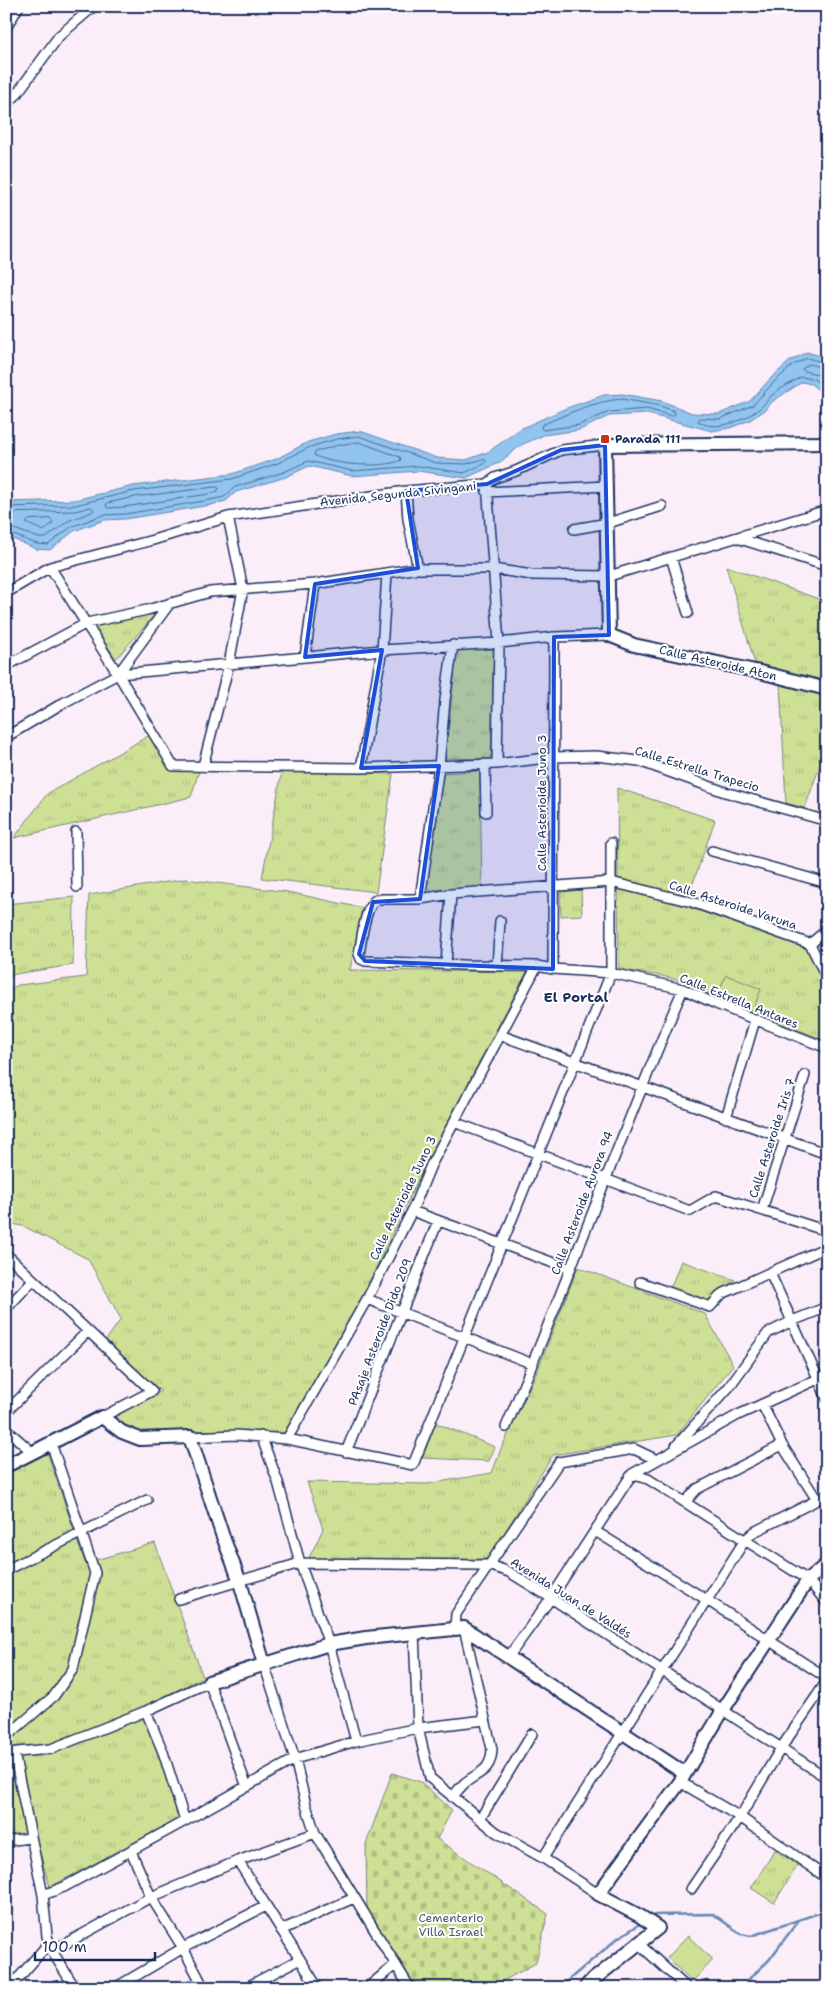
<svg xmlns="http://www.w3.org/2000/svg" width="833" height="1994" font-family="'Shantell Sans',sans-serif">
  <defs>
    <pattern id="grass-tufts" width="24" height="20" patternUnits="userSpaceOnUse" patternTransform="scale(1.25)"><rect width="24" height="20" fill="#cee095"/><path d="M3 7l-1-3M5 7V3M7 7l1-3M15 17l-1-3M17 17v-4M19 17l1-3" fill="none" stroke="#b0c083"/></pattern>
    <pattern id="cemetery-stones" width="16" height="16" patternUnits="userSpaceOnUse" patternTransform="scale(1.25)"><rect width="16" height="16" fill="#cee095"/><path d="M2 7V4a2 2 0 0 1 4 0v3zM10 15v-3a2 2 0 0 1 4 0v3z" fill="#b0c083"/></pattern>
  </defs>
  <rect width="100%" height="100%" fill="#fceef8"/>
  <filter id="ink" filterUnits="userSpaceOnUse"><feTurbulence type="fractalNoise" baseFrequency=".02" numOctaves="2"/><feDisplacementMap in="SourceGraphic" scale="10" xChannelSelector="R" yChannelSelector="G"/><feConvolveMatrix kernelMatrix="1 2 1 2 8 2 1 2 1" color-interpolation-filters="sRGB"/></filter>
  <g filter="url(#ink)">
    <path fill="url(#grass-tufts)" stroke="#74887a" d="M726,566L827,602V686L756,667Z
      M157,612L116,659L95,627Z
      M494,647L491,759L445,758L457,650Z
      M780,683L827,695V745L805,808L786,803Z
      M150,735L171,769L199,771L191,797L14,838L47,794Z
      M282,771L393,774L376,892L262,878Z
      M480,771L482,888L425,890L443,773Z
      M617,788L715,820L685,906L806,948L827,988V1041L712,997C688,976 649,975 619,969Z
      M185,879L288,892L362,908L350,970L527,972L427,1161L363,1295L284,1433L185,1430L142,1434L128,1429L113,1418L161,1391L104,1343L121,1319L88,1259L23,1226L6,1223V992L18,985L86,977L89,895Z
      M581,890L582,915L561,916L560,892Z
      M74,897L73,965L15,974L6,980V904Z
      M681,1261L735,1280L705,1302L670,1289Z
      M578,1267L705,1314L733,1365L677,1435L553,1455L488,1559L308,1560L323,1529L307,1482L427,1484L492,1473L500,1451L536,1374Z
      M436,1423L495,1447L489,1461L422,1458Z
      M47,1452L85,1563L155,1543L203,1677L142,1708L180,1818L50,1887L35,1836L6,1838V1759L8,1758L6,1752V1472Z
      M775,1850L798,1865L774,1903L751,1888Z"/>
    <path fill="url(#cemetery-stones)" stroke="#74887a" d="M392,1773L421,1782L452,1810L437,1839L548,1914L536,1963L490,1988H417L367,1914L366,1844Z"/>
    <path fill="#cee095" stroke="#74887a" d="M726,975L761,989L753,1010L717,996Z
      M688,1936L713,1960L692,1982L667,1958Z"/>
    <path fill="#91c4ee" stroke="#6288b4" d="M807,352L827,358V397L811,384L802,382L773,401L764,411L750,420L730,428L712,431L647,414L609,416L580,430L544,435L521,445L499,463L466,478L418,471L352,476L309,466L286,477L236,492L226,501L211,505L125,519L104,520L74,531L50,550L36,549L6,536V502L74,500L133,486L232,474L276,459L308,442L336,434L360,431L437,458L466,460L488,452L520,429L564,409L604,395L622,394L662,401L692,413L719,414L750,401L770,379L790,361Z"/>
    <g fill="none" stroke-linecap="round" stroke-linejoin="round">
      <path stroke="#4a6b98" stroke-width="1" d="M827,363L807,358L793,365L773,383L753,405L720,419L700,418L698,421C715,433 746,420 760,408C764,405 767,400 771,396C779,389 791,383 801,377L814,379L827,391
        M827,369L809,364L802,369L804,371L817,374L827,383
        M622,399L660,406L674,411L675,414L672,416L647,409L609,412L579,425L543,430L541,428L542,425C567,414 594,401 622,399Z
        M359,442L400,457L401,460C384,469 331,465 314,455L315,452L338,445Z
        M216,487L219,488L218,491L209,494L124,507L108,508L106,506L107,503L135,497Z
        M6,507L75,505L134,491L232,479L278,463L310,447L337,439L359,436L436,463L466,464L483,459L486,461L484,464L464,473L418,466L352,471L308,461L284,472L235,487L224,497L210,500L125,514L103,515L71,527L48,545L37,544L6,532
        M6,513L75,511L91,507L94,510L92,512L68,521L46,538H39L6,526
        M51,519L53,523L44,531L26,523L29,520Z"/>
      <path stroke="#6288b4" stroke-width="2.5" d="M650,1918L655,1915L713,1914L741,1934L751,1936L819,1913L827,1914
        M559,1988L618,1938L643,1922
        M746,1988V1982L769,1960L798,1921"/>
      <g stroke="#1b2f5e" stroke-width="12">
        <path id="street" d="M6,28L19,6
          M6,105L16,95L59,36L94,6
          M487,484L499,643L497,764
          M487,492L607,486
          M574,529L608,523L662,506
          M737,538L827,566
          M671,557L688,613
          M50,567L118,674L173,766L361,768L497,764L554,757L596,756L639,761L725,792L827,821
          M412,569H493L532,575L609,576L827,510
          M6,593L50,567L153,540L228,517L406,491L487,484L495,478L516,471L561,450L605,445
          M305,657L315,584
          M6,666L87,623L147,610L210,592L315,584L412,569L417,564L408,519L406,491
          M118,674L170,603
          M6,737L63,703L118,674L382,650L499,643L554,637L609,635
          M485,765L486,812
          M203,766L229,664L243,589L228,517
          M361,768L382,650L387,574
          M76,832L77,887
          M712,851L827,883
          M420,899L439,766L445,700L453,645
          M810,944L827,930
          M446,964L451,894
          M497,966L500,921
          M553,969L554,637
          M827,978L810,944L692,902L611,882L451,894L420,899H377C364,906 362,940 359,954L361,959L365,961L464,965L537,966L553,969L611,973L683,989L716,1004L827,1048
          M500,1035L827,1154
          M726,1118L755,1020
          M454,1122L690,1211L716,1196L827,1231
          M762,1210L805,1075
          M412,1211L570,1269
          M6,1254L152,1391L102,1417
          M770,1273L827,1398
          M640,1282L710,1307L722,1294L827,1247
          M367,1299L533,1364
          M6,1309L33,1280
          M762,1404L782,1445L817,1500
          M6,1412L88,1331
          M506,1427C568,1282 621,1133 683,989
          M6,1429L32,1452
          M261,1436L278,1482L300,1563L329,1644L356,1741
          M190,1437L236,1435L287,1439L413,1465L611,973V843
          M287,1439L367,1299L412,1211L431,1165L537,966
          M676,1446L729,1387L768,1333L792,1321L827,1307
          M346,1452L438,1221
          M632,1474L648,1479L808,1580L827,1603
          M686,1501L697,1489L782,1445
          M595,1531L707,1600L827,1678
          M6,1570L147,1500
          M179,1599L300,1563L478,1565H489L509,1572L551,1598L827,1778
          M455,1629L456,1614L559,1462L634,1449L657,1460
          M414,1632L418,1728L430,1778L496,1832L543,1858L598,1894
          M509,1656L551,1598L632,1474L738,1415L827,1375
          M264,1664L295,1759L306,1805L315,1833L410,1988
          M146,1711L163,1752L185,1821
          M6,1737L54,1696L73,1669L95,1573L51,1443
          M6,1753L51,1749L146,1711L209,1682L247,1787
          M14,1753L43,1895L47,1936L52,1951L75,1988
          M680,1782L740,1817L827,1878
          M452,1797C457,1792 461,1786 466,1782C481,1771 491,1771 492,1749L464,1628
          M480,1819L532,1734
          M6,1841L30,1838
          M131,1851L151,1897L183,1948L204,1988
          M543,1858L745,1540L754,1532L827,1495
          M238,1861L318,1988
          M691,1889L740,1817L781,1748L827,1681
          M43,1895L64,1887L185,1821L295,1759L356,1741L418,1728L485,1720
          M281,1930L354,1898
          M639,1944L687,1988
          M52,1951L151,1897L238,1861L315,1833
          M6,1983L15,1982L49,1943
          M115,1988L183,1948L266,1906
          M245,1988L300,1959
          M367,1988L395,1965"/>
      </g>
      <g stroke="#1b2f5e" stroke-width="16">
        <path id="secondary" d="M827,443L605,445L609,635L634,645L760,672L827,689
          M6,1466L102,1417L122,1432L140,1439L190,1437L222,1534L240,1582L264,1664
          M209,1682L329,1644L366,1638L464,1628L684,1773
          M585,1988L589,1983L658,1928L640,1916L598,1894L680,1782L723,1710L808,1580L827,1564"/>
      </g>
      <use href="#street" stroke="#fff" stroke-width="9"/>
      <use href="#secondary" stroke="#fff" stroke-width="12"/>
    </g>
  </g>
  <path fill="#1d4ed8" fill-opacity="0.2" stroke="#1d4ed8" stroke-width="4" stroke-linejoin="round" d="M605,445L609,635L554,637L553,969L365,961L359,954L373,902L420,899L439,766L361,768L382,650L305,657L315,584L418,568L406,491L487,484L561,450Z"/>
  <rect fill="#c8321e" stroke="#fff" stroke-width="2" x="600" y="434" width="10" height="10" rx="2.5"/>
  <g text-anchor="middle" stroke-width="4" stroke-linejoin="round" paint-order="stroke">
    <g font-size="12" font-weight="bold" fill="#1b2f5e" stroke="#fff" text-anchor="start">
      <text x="615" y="443">Parada 111</text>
    </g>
    <g font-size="12" fill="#1b2f5e" stroke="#fff">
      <text transform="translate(398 494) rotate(-6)" y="4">Avenida Segunda Sivingani</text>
      <text transform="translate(718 663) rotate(13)" y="4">Calle Asteroide Aton</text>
      <text transform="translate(697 769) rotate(17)" y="4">Calle Estrella Trapecio</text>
      <text transform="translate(542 803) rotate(-90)" y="4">Calle Asterioide Juno 3</text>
      <text transform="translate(733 905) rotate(18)" y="4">Calle Asteroide Varuna</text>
      <text transform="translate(739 1001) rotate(22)" y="4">Calle Estrella Antares</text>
      <text transform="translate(772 1138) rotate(-72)" y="4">Calle Asteroide Iris 7</text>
      <text transform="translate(403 1198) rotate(-64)" y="4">Calle Asterioide Juno 3</text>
      <text transform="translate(582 1203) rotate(-69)" y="4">Calle Asteroide Aurora 94</text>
      <text transform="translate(380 1332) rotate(-69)" y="4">PAsaje Asteroide Dido 209</text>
      <text transform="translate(571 1598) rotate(32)" y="4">Avenida Juan de Valdés</text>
    </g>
    <g font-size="12" fill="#485b6c" stroke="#fff">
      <text x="451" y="1922">Cementerio<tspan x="451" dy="14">Villa Israel</tspan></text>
    </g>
    <g font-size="14" font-weight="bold" fill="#1b2f5e" stroke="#fff">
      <text x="576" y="1002">El Portal</text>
    </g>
  </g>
  <rect width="833" height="1994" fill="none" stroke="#fff" stroke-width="25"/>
  <rect x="12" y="12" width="808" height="1969" fill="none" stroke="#1b2f5e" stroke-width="2" filter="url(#ink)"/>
  <path d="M35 1952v8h120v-8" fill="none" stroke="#1b2f5e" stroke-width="2.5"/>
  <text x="42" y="1952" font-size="15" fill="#1b2f5e" stroke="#ffffff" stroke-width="4" paint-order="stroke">100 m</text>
</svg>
